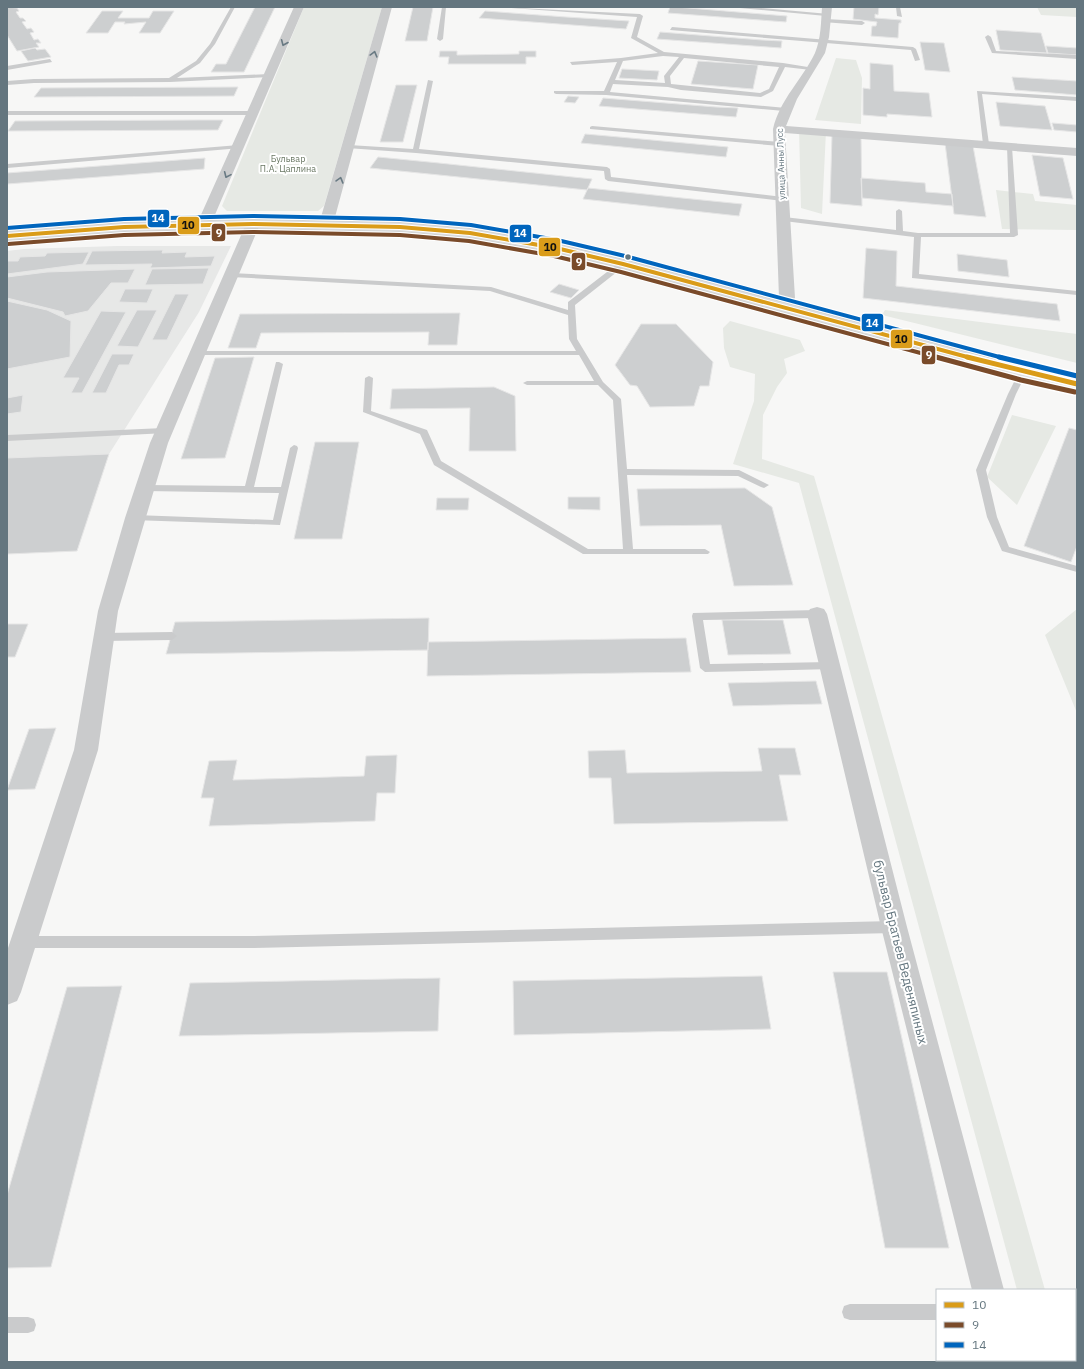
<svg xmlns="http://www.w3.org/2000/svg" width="1084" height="1369" font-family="'IBM Plex Sans',sans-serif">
  <rect width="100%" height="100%" fill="#f7f7f6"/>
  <path fill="#e7e8e7" d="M117,246H231L199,312L109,454L77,551L7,554V251L24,249Z"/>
  <path fill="#e6e9e4" d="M304,7H382L324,206L318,211H227L222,206Z
    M1037,7L1077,8V17L1041,15Z
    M836,58L856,60L862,78L861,124L815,120Z
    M799,128L826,131L822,214L801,208Z
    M996,190L1033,194L1035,201L1077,205V230L1002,229Z
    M885,310L1077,334V363L882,315Z
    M730,321L800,340L805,351L784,359L787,373L777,387L763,415L762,459L814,476L1045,1290H1017L799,483L733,464L754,401L755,374L730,367L724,348L723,328Z
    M1012,415L1056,426L1017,505L987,477Z
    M1077,609V713L1045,635Z"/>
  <path fill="#cdcfd0" stroke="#e6e6e6" d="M7,7L17,8L19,11L16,12L20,18H23L26,21L22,22L27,29L31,28L34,32L30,33L34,40L38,39L41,43H36L39,47L17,51L7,35Z
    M255,7H275L244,72H211L216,64H226Z
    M413,7H433L427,41H405Z
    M670,7H676L787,16L786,22L668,13Z
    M854,7H879L878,15L875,14V18L901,20V23H899L898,38L871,36L872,26H876L877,22L853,19Z
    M102,11H123L118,18H149L153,11H174L160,33H139L146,22L124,24L125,22H115L108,33H86Z
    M485,11L566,17L629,21L626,29L479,18Z
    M996,30L1041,33L1047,53L1000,50Z
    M660,32L762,40L782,41L781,48L657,39Z
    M920,42L944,43L950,72L925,70Z
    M1046,46L1077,48V55L1048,53Z
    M35,48L37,50L45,49L51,57L28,61L21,51Z
    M440,51H457V55L519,54V51H536V57H526V64H448L449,57H439Z
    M698,61L758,65L753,89L691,84Z
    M870,63L893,65L894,91L929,93L932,117L887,114V117L863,115V88L870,89Z
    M622,69L659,71L657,80L619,78Z
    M1012,77L1077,81V95L1015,90Z
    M396,85H417L403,142H380Z
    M238,87L234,96L34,97L41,88Z
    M568,96L579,97L575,103L564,102Z
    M603,98L716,107L738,108L736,117L599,106Z
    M996,102L1045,106L1052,130L1000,126Z
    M200,120H223L218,130L8,131L15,121Z
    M1052,123L1077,125V132L1054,130Z
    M585,134L608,136L728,147L726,157L581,143Z
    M832,135L861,137L862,206L830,203Z
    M945,143L973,146L986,217L954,214Z
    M1032,155L1063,158L1073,199L1040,196Z
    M378,157L439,163L592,179L587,190L370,168Z
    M205,158L204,169L7,184V173Z
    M861,178L925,183L926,192L952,194L953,206L862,198Z
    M588,188L682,198L742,204L739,216L583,199Z
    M866,248L897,251L896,286L1057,304L1060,321L863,298Z
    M163,250L162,253L187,252L185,257L215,256L211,266L150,268L152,264L85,265L92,251Z
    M89,252L83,264L7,274V261H18L20,257L45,256L47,253Z
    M957,254L1007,260L1009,277L958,271Z
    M209,268L203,284L145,285L152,269Z
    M135,269L128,283H111L88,311L65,316L63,312L7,298V277L47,272Z
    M559,284L579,290L571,298L550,292Z
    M125,289H153L147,303L119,302Z
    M175,294H189L167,340H152Z
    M7,301L47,310L71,321L70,357L7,369Z
    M137,310H157L138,347L117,346Z
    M101,311L126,312L82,393H71L79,378H63Z
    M460,313L457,345H428L429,332L261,333L256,348H228L240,314Z
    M641,324H676L713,362L709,386H700L694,406L650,407L637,386L630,385L615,365Z
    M112,354H134L129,365H119L106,393H92Z
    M254,357L225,458L181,459L215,358Z
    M494,387L515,396L516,451H469L470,408L390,409L392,389Z
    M23,395L21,412L7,414V398Z
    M1069,428L1077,430V546L1071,562L1024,546Z
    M315,442H359L342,539H294Z
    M109,454L77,551L7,554V458Z
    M745,488L772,507L793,585L734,586L721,525L640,526L637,489Z
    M568,497H600V510L568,509Z
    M437,498H469L468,510H436Z
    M429,618L428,650L166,654L175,622Z
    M722,620H783L791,654L728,655Z
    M7,624H28L15,657H7Z
    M686,638L691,672L427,676L428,642Z
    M816,681L822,704L733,706L728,683Z
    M56,728L35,789L7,790L29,729Z
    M758,748H795L801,775H779L788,821L614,824L611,778H589L588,751L625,750L627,773L762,771Z
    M397,755L395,793H377L375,821L209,826L214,798H201L209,761L237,760L233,780L364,776L366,756Z
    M833,972H887L949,1248H885Z
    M762,976L771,1029L514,1035L513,981Z
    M440,978L438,1031L179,1036L190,983Z
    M122,986L51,1267L7,1268V1195L67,987Z"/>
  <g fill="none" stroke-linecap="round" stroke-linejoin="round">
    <g stroke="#d3d4d4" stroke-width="2">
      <path id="secondary" d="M253,220L400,223L470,229L556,244L628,261L1025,368L1077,379V389L1017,375L619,267L556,252L470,237L400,231L253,228L124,231L7,240V232L124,223Z"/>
    </g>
    <path fill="#cacbcc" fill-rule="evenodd" d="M231,7H235L215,44L200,63L177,78L269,74L271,77L170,82L34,83L7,85V81L34,79L169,78L196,61L210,44Z
      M442,7H446L443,39L440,41L437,39Z
      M498,7L640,14L643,16L637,37L664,52L783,63L814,68L811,70L785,67L773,91L761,97L681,90L668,87L613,84L610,92L786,108V110L784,111L606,95L556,94L554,93V91H604L617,62L572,65L570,62L621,58L658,53L631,38L637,17ZM663,56L679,57L664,76L665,83L615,80L623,61ZM684,58L779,67L769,89L760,93L671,84L670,76Z
      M729,7H751L829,14L826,16Z
      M896,7H900L902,17L897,16Z
      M1072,7H1077V8H1072Z
      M825,19L862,21L865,23L862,25L823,22Z
      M672,27L913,47L916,49L920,60L915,61L911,50L670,30Z
      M988,35L991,37L996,51L1077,55V59L992,53L985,37Z
      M50,59L52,62L7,70V66Z
      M428,80L433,81L419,149L607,167L610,169L611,177L783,197L786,199L783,201L608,181L605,179L604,171L416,153L347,148V146L349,145L413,149Z
      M977,91L1077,97V101L982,94L989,144L986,146L983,144Z
      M7,111H254L257,113L254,115H7Z
      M592,126L780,142L783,144L780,146L590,129V127Z
      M239,145L242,147L241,148L7,168V164Z
      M1007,146L1012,147L1018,235L1014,237H921L919,274L1077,291V295L912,278L914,237L784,221L781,219L784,217L896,230V211L899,209L902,211L903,231L918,233H1010Z
      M620,262L627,264L575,305L577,339L603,382L621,399L627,469L739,470L769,485L764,488L761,487L738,476L627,475L633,549H705L710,552L708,554H583L434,465L420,434L363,412L365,378L369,376L373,378L371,411L427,430L441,461L588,549H623L613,400L598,385H527L523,383L527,381H594L579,355H198L194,353L198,351H576L569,339L568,315L490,291L231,277L227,275L231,273L491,287L568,310V302Z
      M276,362H279L283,364L254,487H281L290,448L294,445L297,446L298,448L280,525L132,520L130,518L132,516L135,515L273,520L279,493L145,491L140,488L145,485L245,486Z
      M1020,370H1026L1027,372L1016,394L986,470L997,517L1009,547L1077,566V572L1002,551L987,517L976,470L1008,394Z
      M164,428L168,431L167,433L7,441V435Z
      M817,610L822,614L817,618L703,620L710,664L830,662L835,666L834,669L705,672L700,668L692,616L693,613Z
      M172,632L177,636L172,640L103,641L98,637L103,633Z
      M894,921L899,923L901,927L899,931L894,933L252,948H23L18,946L16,942L18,938L23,936H252Z
      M850,1304H937V1320H850L844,1318L842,1312L844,1306Z
      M7,1317H28L34,1319L36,1325L34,1331L28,1333H7Z"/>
    <path fill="#cacbcc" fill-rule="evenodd" d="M294,7H304L214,217L212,220H202L200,217Z
      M382,7H392L335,217L333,220H323L321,217Z
      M822,7H832L829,37L825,53L797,99L786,126L1077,148V156L785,133L795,298L792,301H782L779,298L773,129C780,99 802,80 815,53C821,39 821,22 822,7Z
      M253,220L258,221L260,224L168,443L118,611L98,750L21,992L17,1001L7,1005V951L74,750L98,611L125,518L150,443L246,224L248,221Z
      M817,607L824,609L827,614L907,927L1004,1290H972L881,927L807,614L810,609Z
      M989,1360H1023V1362H989Z"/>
    <use href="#secondary" fill="#dedfe0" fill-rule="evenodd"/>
    <g stroke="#fff" stroke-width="6">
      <path id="bus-1-far1" d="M7,236L124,227L253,224L400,227L470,233L556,248L623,264L971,358"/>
    </g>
    <g stroke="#fff" stroke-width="8">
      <path id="bus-1" d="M967,357L1077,384"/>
    </g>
    <g stroke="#fff" stroke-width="6">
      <path id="bus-2-far1" d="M8,244L124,235L253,232L400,235L469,241L554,256L621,272L939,358"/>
    </g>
    <g stroke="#fff" stroke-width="8">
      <path id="bus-2" d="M936,357L1021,380L1075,392"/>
    </g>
    <g stroke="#fff" stroke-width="6">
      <path id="bus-3-far1" d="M7,228L124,219L253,216L400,219L471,225L557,240L625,256L1003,358"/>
    </g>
    <g stroke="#fff" stroke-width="8">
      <path id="bus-3" d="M999,357L1077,376"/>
    </g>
    <use href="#bus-1-far1" stroke="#da9c19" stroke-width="4"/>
    <use href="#bus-1" stroke="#da9c19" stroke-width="5"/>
    <use href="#bus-2-far1" stroke="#7a4b2a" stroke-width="4"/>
    <use href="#bus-2" stroke="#7a4b2a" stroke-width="5"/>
    <use href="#bus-3-far1" stroke="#0065bd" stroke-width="4"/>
    <use href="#bus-3" stroke="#0065bd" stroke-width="5"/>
  </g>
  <defs><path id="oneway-chevron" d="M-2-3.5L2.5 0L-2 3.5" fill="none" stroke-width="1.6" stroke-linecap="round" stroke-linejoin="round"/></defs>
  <g stroke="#697a83">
    <use href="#oneway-chevron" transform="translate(284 43) rotate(113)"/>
    <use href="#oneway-chevron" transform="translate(374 54) rotate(-75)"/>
    <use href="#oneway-chevron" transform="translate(227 175) rotate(114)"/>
    <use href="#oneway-chevron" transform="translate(340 180) rotate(-74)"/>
  </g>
  <circle fill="#64767f" stroke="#fff" stroke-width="1.5" cx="628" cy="257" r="3.5"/>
  <g text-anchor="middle" stroke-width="4" stroke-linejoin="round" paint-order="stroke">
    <g font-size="9" fill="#697763" stroke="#fff">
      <text x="288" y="162">Бульвар<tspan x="288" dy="10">П.А. Цаплина</tspan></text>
    </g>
    <g font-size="9" fill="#64767f" stroke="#fff">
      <text transform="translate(781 164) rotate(-92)" y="3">улица Анны Лусс</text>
    </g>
    <g font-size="13" fill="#64767f" stroke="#fff">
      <text transform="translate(901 952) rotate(76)" y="5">бульвар Братьев Веденяпиных</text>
    </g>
  </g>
  <g stroke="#fff" stroke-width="1.5">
    <rect x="147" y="209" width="23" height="19" rx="4" fill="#0065bd"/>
    <rect x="177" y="216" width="23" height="19" rx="4" fill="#da9c19"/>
    <rect x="211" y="223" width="15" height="19" rx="4" fill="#7a4b2a"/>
    <rect x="509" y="224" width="23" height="19" rx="4" fill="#0065bd"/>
    <rect x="538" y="237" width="23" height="20" rx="4" fill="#da9c19"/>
    <rect x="571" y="252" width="15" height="19" rx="4" fill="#7a4b2a"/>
    <rect x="861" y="313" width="23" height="19" rx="4" fill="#0065bd"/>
    <rect x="890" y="329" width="23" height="20" rx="4" fill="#da9c19"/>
    <rect x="921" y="345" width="15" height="20" rx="4" fill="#7a4b2a"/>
  </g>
  <g font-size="11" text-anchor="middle" font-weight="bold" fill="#fff">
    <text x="158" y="222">14</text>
    <text x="219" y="237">9</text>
    <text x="520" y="237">14</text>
    <text x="579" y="266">9</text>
    <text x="872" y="327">14</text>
    <text x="929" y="359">9</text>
  </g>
  <g font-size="11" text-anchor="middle" font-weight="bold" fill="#111">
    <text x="188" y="229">10</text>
    <text x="550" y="251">10</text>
    <text x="901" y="343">10</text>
  </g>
  <rect width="1084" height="1369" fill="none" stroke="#64767f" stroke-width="16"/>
  <rect x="936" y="1289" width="140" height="72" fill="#ffffff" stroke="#c1c8cc"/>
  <rect x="944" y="1302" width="20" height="6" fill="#da9c19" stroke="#c1c8cc"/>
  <text x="972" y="1309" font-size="12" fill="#64767f">10</text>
  <rect x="944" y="1322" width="20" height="6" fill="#7a4b2a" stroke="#c1c8cc"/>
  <text x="972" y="1329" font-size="12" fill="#64767f">9</text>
  <rect x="944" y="1342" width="20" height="6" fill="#0065bd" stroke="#c1c8cc"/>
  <text x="972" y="1349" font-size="12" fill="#64767f">14</text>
</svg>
